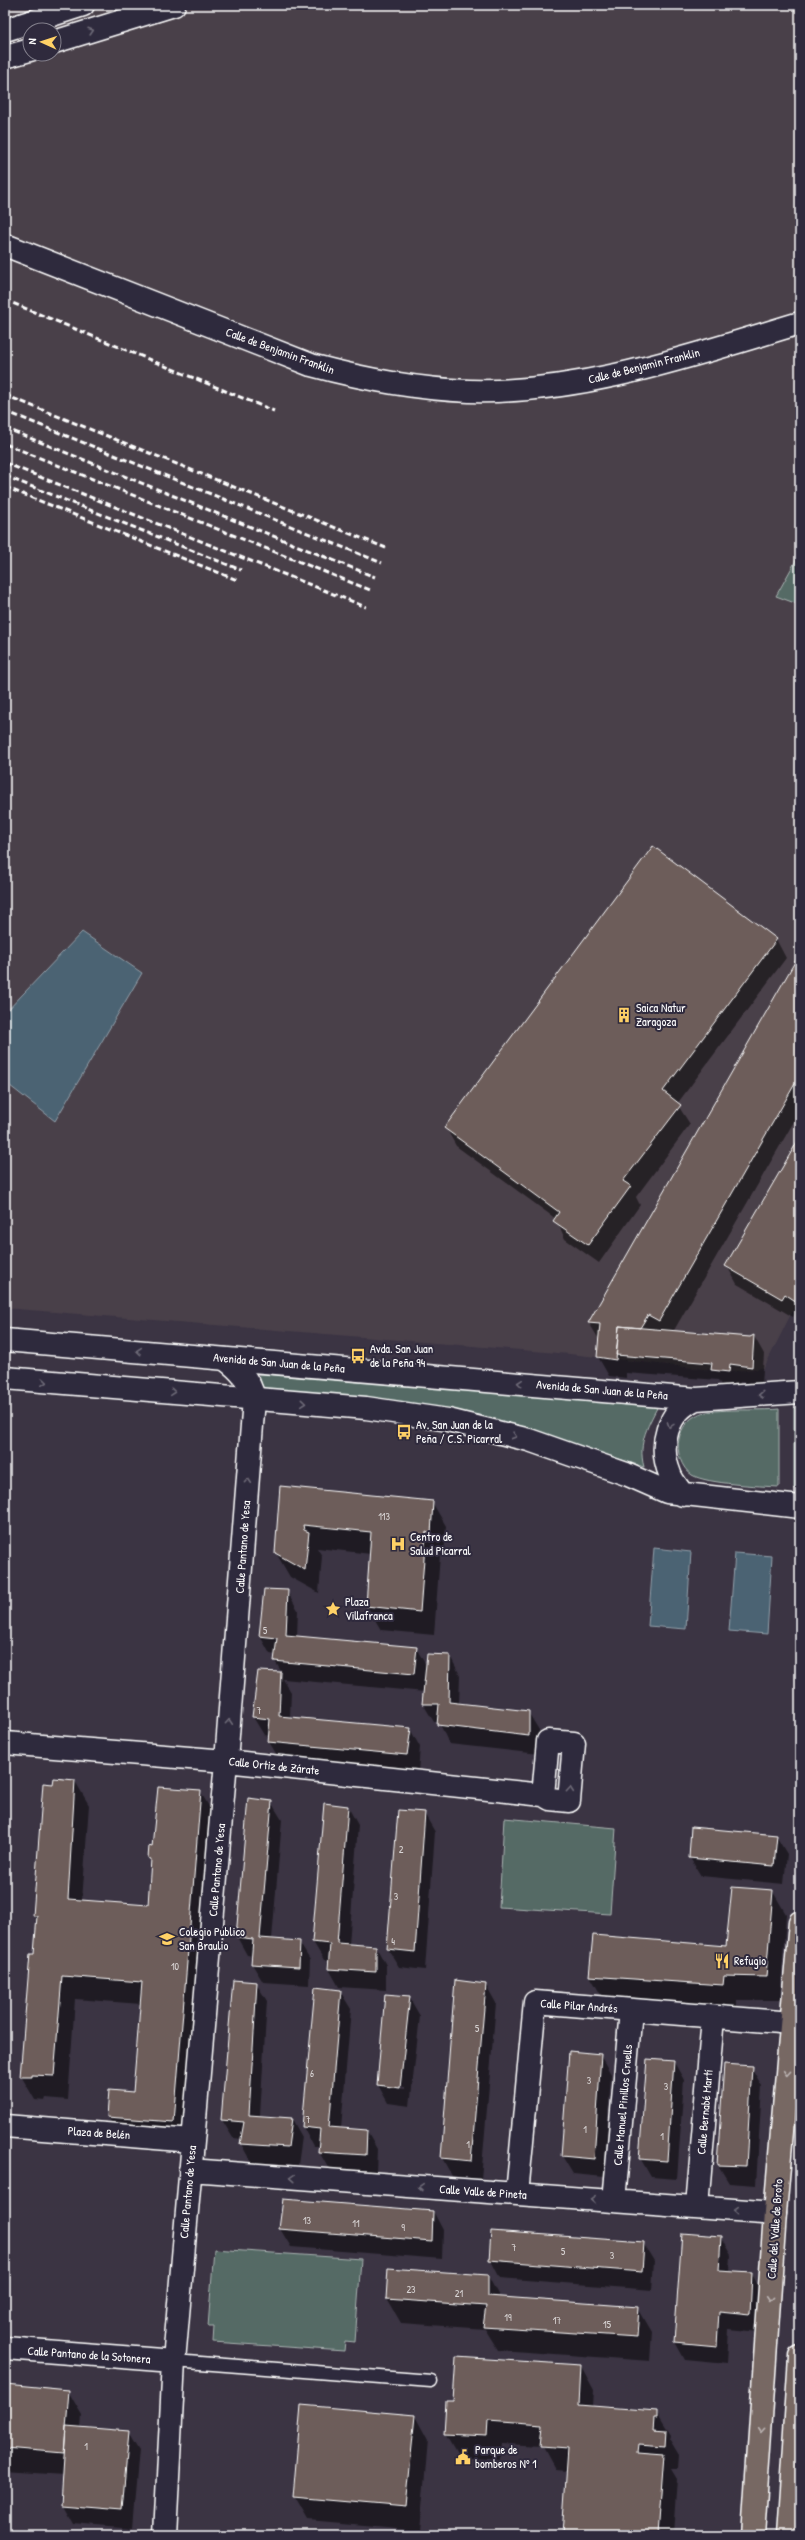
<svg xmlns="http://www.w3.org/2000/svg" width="805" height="2540" font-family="'Patrick Hand',sans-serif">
  <rect width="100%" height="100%" fill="#3b3443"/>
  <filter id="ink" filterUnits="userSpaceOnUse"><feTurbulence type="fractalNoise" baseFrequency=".025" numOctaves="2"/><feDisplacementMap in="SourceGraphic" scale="8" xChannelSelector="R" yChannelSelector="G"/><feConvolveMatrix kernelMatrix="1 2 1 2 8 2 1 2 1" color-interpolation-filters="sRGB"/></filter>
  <g filter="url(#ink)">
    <path fill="#4a404a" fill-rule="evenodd" d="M5,5H800V1296L764,1368L729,1372L570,1354L5,1308ZM30,30H54V54H30Z"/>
    <path fill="#546a65" stroke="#aab4b2" d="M800,553V605L776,596Z
      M257,1367L660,1402C649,1424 637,1442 644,1467L490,1417L416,1404L263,1389Z
      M794,1408H800V1436H796L795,1442L800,1443V1489L794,1488Z
      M779,1409V1487C760,1486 707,1484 692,1475C681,1468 676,1451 679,1439C681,1428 689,1418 699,1414C716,1408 758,1411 779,1409Z
      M504,1818L616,1828L610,1914L499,1907Z
      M214,2249L361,2259L355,2342L345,2341L344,2351L213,2342L214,2327H208Z"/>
    <path fill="#4b6373" stroke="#93a1ab" d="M82,932L142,973L55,1121L5,1082V1013Z
      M654,1548L691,1552L686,1629L648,1626Z
      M735,1553L772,1556L767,1634L729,1631Z"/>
    <path fill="#0007" fill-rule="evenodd" d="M776,939L786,958L677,1104L690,1124L636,1197L640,1205L599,1263L565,1239L556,1219L456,1146L446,1128Z
      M800,956V1111L673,1332L750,1338L754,1336L764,1354L762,1385L740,1382L739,1390L723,1389L718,1380L626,1373V1378L609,1376L598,1357L600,1341L589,1323Z
      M800,1139V1315L796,1312L793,1317L737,1284L727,1266Z
      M281,1487L432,1502L446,1526L444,1557L440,1555L434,1635L381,1630L367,1606L371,1554L317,1548L322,1556L319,1593L290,1577L276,1553Z
      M287,1591L298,1610L297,1637L416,1648L427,1667L450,1656L460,1675L459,1704L528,1712L539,1730V1754L449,1744L439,1722H434L423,1704L425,1692L283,1679L291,1692L290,1718L410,1729L420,1747L418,1773L280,1760L269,1742L270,1736L264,1735L253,1717L259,1672L282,1673L275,1661L276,1655L270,1654L260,1636Z
      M75,1781L89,1805L82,1901L149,1906L152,1864L149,1858L153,1848L200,1791L214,1815L188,2146L122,2141L108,2117L134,2093L141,2004L75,1999L68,2100L46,2098L45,2101L35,2100L21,2076L35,1955L37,1921L34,1916L54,1785Z
      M271,1802L282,1820L272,1939L299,1942L310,1960L309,1985L263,1982L252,1964L253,1956L247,1955L237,1937Z
      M348,1807L358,1825L349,1945L376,1947L386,1965V1990L339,1987L329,1969V1961L324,1960L313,1942Z
      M424,1813L435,1832L425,1970L399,1967L388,1949Z
      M776,1836L787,1854L784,1884L701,1876L690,1858Z
      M772,1890L786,1914L780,2000H737V2009L604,2000L590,1976L727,1947Z
      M234,1981L256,1983L267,2001L260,2116L292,2119L302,2137L298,2165L251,2162L241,2144L242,2139L233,2138L222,2120Z
      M486,1985L496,2003L481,2179L452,2176L442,2158Z
      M316,1988L340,1991L351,2009L341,2128L366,2130L377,2149L376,2174L330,2171L319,2152L320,2146H313L303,2127Z
      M409,1997L420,2016L410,2106L388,2103L378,2085ZM388,2085L405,2087V2089L388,2087Z
      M600,2055L611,2074L604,2177L573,2174L562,2156Z
      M674,2062L684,2080L677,2179L651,2177L640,2158Z
      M751,2067L762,2086L756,2185L729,2183L718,2165Z
      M433,2211L443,2230L442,2259L291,2247L280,2229Z
      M720,2237L731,2255L730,2273L752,2274L762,2293L760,2332L729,2329L727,2364L685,2360L675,2342Z
      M643,2243L654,2261L652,2290L500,2278L490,2259Z
      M488,2276L500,2298L638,2308L652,2332L650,2361L498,2350L485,2329L401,2323L387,2299Z
      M581,2366L594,2390L593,2407L657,2412L671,2435L670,2440L679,2455L678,2469H671L677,2479L673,2535H563L567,2471L556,2470L543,2446L501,2444L500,2460L459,2457L445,2433L454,2402Z
      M5,2385L68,2391L82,2415L81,2428L128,2432L139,2450L132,2528L72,2523L62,2505L64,2475L5,2471Z
      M415,2416L428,2440L420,2530L308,2520L294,2496Z"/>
    <path fill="#6d5d5a" stroke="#fff" d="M653,846L777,939L663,1091L681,1105L623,1181L631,1186L588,1245L553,1221L559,1212L444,1128Z
      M800,953V1075L659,1321L648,1315L640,1328L619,1326L616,1360L597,1357L600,1324L588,1323Z
      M800,1137V1296L797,1302L785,1294L782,1299L725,1266Z
      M619,1326L750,1337L754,1335L752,1367L730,1364L729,1372L711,1370L712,1363L616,1355Z
      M280,1486L433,1501L431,1534L426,1532L420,1612L366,1606L371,1532L303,1525L304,1530L309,1532L305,1570L275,1553Z
      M264,1589L288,1590L286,1635L417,1647L414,1674L274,1661L277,1638L259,1636Z
      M427,1654L450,1655L449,1702L529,1711V1736L437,1725L439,1704H422Z
      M258,1671L281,1672L279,1716L411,1728L407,1755L268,1742L270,1719L252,1717Z
      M54,1778L75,1780L68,1899L148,1905L151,1859L148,1858L149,1846L152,1847L158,1787L201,1790L174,2122L107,2117L109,2090L133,2092L142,1982L62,1976L54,2076L32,2075V2077H20L30,1954H34L37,1916H33L43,1783L53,1784Z
      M248,1798L272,1801L260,1938L300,1941L299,1967L251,1964L253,1939L236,1937Z
      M324,1803L348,1806L337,1943L376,1946V1972L328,1969L330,1944L312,1942Z
      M398,1810L425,1812L415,1952L387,1949Z
      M691,1827L777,1835L774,1866L689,1858Z
      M732,1887L773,1890L766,1977L724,1976L723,1985L589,1976L593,1935L726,1946Z
      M233,1980L257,1982L249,2115L292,2118L288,2147L240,2144L244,2122L221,2120Z
      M455,1980L486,1984L471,2161L441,2158Z
      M315,1987L341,1990L329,2127L367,2130L366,2155L318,2152L320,2129L302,2127Z
      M385,1994L410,1996L400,2088L377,2085Z
      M569,2051L601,2054L594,2159L561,2156Z
      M647,2059L674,2061L667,2161L639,2159Z
      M724,2064L752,2066L746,2166L717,2165Z
      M283,2199L433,2211L432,2241L279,2229Z
      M491,2231L644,2242L642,2272L489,2260Z
      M682,2233L721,2236L719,2271L752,2273L750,2314L719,2311L717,2346L674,2342Z
      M388,2268L488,2275V2296L639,2307L637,2337L483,2327L486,2306L386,2299Z
      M456,2357L581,2365L579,2405L657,2411V2417H654L653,2429L666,2430L665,2446L639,2444L638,2452L664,2454L658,2535H562L568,2448L541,2446L543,2424L488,2420L487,2436L444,2434L446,2401H453Z
      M5,2384L69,2390L64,2453L5,2448Z
      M301,2405L415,2415L406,2507L293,2497Z
      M66,2426L129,2431L122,2510L61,2505Z"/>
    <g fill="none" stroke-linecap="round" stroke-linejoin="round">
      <g stroke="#fff" stroke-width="15">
        <path id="lane" d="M174,2361L431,2381"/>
      </g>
      <g stroke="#fff" stroke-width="25">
        <path id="street" d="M5,30L83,5
          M54,42L174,5
          M5,57L30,50
          M5,245L311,365C363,379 416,389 469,391C582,394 693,355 800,323
          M5,1743L226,1761L543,1795L550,1799L569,1801L574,1743L548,1741L543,1795
          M5,2126L193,2141
          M190,2170L775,2213
          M517,2194L535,2002L792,2023
          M614,2201L631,2010
          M697,2207L713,2017
          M5,2348L174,2361
          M165,2535L174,2361L226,1761L254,1399C251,1381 239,1369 225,1359"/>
      </g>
      <g stroke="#fff" stroke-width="25">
        <path id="secondary" d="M5,1340L696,1399L800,1392
          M5,1378L366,1408L448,1420L529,1440L626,1474L667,1492L800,1507
          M683,1495C679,1488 672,1481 670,1474C658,1445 667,1411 696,1399"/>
      </g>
      <g stroke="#fff" stroke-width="25">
        <path id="primary" d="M753,2535L775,2213L800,1922
          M788,2535L800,2357"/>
      </g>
      <use href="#lane" stroke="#2f2a3d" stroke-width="12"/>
      <use href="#street" stroke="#2f2a3d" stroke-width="22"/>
      <use href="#secondary" stroke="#2f2a3d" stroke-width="22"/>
      <use href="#primary" stroke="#776864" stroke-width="22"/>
      <path stroke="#fff" stroke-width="3" stroke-dasharray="6 3" stroke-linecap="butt" d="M5,300L274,411
        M5,395L386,548
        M5,411L382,563
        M5,428L375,577
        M5,444L370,590
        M5,463L366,607
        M5,476L241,570
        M5,487L237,580"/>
    </g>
    <defs><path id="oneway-chevron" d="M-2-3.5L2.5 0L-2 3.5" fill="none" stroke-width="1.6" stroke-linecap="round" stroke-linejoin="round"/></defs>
    <g stroke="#6d6a77">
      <use href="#oneway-chevron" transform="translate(91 31) rotate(-17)"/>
      <use href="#oneway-chevron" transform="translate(139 1351) rotate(-175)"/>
      <use href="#oneway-chevron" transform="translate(44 1382) rotate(5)"/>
      <use href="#oneway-chevron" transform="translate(520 1383) rotate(-175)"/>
      <use href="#oneway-chevron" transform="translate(173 1392) rotate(5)"/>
      <use href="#oneway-chevron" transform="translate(761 1395) rotate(177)"/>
      <use href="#oneway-chevron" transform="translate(303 1403) rotate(5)"/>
      <use href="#oneway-chevron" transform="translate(670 1425) rotate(110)"/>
      <use href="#oneway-chevron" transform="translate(514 1436) rotate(16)"/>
      <use href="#oneway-chevron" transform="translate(248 1481) rotate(-86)"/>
      <use href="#oneway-chevron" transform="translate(229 1722) rotate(-86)"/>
      <use href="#oneway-chevron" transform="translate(570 1790) rotate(-85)"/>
      <use href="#oneway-chevron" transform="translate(292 2178) rotate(-176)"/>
      <use href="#oneway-chevron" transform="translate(421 2187) rotate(-176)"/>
      <use href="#oneway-chevron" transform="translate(593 2200) rotate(-176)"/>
      <use href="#oneway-chevron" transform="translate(736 2210) rotate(-176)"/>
    </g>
    <g stroke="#bbb4b2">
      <use href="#oneway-chevron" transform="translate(787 2073) rotate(95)"/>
      <use href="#oneway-chevron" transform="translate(769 2300) rotate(94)"/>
      <use href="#oneway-chevron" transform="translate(761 2430) rotate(94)"/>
    </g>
  </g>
  <defs>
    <g id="building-bare" transform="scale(1.2)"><path d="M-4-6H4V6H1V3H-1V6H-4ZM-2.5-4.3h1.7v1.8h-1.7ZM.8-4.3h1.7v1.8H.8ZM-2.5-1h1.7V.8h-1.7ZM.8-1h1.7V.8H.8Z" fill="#ffd166" stroke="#2f2a3d" stroke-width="2.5" paint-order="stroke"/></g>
    <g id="bus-bare" transform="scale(1.2)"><path d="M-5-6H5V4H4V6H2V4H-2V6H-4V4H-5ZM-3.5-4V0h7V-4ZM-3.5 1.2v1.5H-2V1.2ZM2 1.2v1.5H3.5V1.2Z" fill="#ffd166" stroke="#2f2a3d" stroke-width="2.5" paint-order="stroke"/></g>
    <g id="hospital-bare" transform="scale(1.2)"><path d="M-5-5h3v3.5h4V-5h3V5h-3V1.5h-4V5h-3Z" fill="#ffd166" stroke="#2f2a3d" stroke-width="2.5" paint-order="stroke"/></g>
    <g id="sight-bare" transform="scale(1.2)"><path d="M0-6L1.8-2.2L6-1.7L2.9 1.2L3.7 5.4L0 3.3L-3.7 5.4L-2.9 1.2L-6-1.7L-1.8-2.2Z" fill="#ffd166" stroke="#2f2a3d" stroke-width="2.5" paint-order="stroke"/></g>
    <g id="school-bare" transform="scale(1.2)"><path d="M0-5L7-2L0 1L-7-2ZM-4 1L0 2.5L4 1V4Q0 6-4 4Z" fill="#ffd166" stroke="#2f2a3d" stroke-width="2.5" paint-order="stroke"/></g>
    <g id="restaurant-bare" transform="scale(1.2)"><path d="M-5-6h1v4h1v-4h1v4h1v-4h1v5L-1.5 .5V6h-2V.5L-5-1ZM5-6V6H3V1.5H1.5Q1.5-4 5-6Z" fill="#ffd166" stroke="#2f2a3d" stroke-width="2.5" paint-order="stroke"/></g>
    <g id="civic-bare" transform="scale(1.2)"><path d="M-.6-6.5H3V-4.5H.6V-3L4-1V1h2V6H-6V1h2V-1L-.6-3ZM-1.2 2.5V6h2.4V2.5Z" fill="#ffd166" stroke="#2f2a3d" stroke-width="2.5" paint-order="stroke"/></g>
  </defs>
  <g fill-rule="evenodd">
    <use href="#building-bare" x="624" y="1015"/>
    <use href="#bus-bare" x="358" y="1356"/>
    <use href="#bus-bare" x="404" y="1432"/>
    <use href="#hospital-bare" x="398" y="1544"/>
    <use href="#sight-bare" x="333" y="1609"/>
    <use href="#school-bare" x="167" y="1939"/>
    <use href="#restaurant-bare" x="722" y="1961"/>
    <use href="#civic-bare" x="463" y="2457"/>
  </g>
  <g text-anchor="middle" stroke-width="4" stroke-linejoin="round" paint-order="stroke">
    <g font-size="10" fill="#dad6d6">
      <text x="384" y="1520">113</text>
      <text x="265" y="1634">5</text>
      <text x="259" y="1714">7</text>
      <text x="401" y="1853">2</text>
      <text x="396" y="1900">3</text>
      <text x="393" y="1945">4</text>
      <text x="175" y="1970">10</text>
      <text x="477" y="2032">5</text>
      <text x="312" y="2077">6</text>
      <text x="589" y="2084">3</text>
      <text x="666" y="2090">3</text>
      <text x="308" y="2123">7</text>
      <text x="585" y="2133">1</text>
      <text x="662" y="2140">1</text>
      <text x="468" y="2148">1</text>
      <text x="307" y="2224">13</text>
      <text x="356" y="2227">11</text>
      <text x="403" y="2231">9</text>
      <text x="514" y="2251">7</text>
      <text x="563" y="2255">5</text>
      <text x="612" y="2259">3</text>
      <text x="411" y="2293">23</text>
      <text x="459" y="2297">21</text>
      <text x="508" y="2321">19</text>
      <text x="557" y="2324">17</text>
      <text x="607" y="2328">15</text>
      <text x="86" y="2450">1</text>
    </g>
    <g font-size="12" fill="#fff" stroke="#2f2a3d">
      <text transform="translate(280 351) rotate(20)" y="4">Calle de Benjamin Franklin</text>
      <text transform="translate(644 366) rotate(-14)" y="4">Calle de Benjamin Franklin</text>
      <text transform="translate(279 1363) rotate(5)" y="4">Avenida de San Juan de la Peña</text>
      <text transform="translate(602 1390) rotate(5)" y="4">Avenida de San Juan de la Peña</text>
      <text transform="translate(243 1547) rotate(-86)" y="4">Calle Pantano de Yesa</text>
      <text transform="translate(274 1766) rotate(6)" y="4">Calle Ortiz de Zárate</text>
      <text transform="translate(217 1870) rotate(-85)" y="4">Calle Pantano de Yesa</text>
      <text transform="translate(579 2006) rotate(4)" y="4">Calle Pilar Andrés</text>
      <text transform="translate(623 2105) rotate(-85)" y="4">Calle Manuel Pinillos Cruells</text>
      <text transform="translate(705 2112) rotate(-85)" y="4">Calle Bernabé Martí</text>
      <text transform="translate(99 2133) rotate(4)" y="4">Plaza de Belén</text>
      <text transform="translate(188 2192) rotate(-85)" y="4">Calle Pantano de Yesa</text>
      <text transform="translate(483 2192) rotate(4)" y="4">Calle Valle de Pineta</text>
      <text transform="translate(775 2229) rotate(-86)" y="4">Calle del Valle de Broto</text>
      <text transform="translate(89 2355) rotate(4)" y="4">Calle Pantano de la Sotonera</text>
    </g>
    <g font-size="12" fill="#fff" stroke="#2f2a3d" text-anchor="start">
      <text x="636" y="1012">Saica Natur<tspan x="636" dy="14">Zaragoza</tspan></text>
      <text x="370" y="1353">Avda. San Juan<tspan x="370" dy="14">de la Peña 94</tspan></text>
      <text x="416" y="1429">Av. San Juan de la<tspan x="416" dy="14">Peña / C.S. Picarral</tspan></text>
      <text x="410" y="1541">Centro de<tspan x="410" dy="14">Salud Picarral</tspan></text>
      <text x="345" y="1606">Plaza<tspan x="345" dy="14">Villafranca</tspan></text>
      <text x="179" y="1936">Colegio Publico<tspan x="179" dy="14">San Braulio</tspan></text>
      <text x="734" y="1965">Refugio</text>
      <text x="475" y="2454">Parque de<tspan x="475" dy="14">bomberos Nº 1</tspan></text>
    </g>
  </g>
  <rect width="805" height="2540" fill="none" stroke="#2f2a3d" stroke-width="20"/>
  <rect x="10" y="10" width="785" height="2520" fill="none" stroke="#fff" stroke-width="1.5" filter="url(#ink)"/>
  <g transform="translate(42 42) rotate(273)"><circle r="19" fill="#2f2a3d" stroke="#827f8b"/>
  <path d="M0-3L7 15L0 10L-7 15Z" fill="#ffd166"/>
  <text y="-6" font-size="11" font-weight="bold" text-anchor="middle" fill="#ffffff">N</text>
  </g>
</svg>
